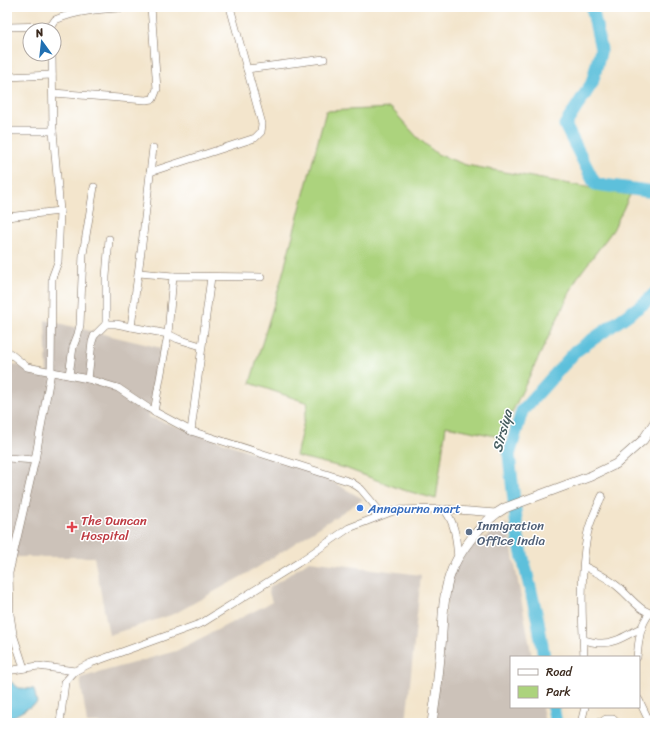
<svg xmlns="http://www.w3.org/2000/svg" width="662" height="730" font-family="Sriracha,sans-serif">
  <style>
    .industrial { fill: #ccc2b9 }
    .green { fill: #acd37d; stroke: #747e4e }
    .water { fill: #5dc0db; stroke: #4c757c }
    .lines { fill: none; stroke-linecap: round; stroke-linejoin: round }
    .river { stroke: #5dc0db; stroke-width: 13 }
    .minor-casing { stroke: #7b6b5b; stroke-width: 8 }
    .major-casing { stroke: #7b6b5b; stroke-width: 10 }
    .minor { stroke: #fff; stroke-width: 7 }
    .major { stroke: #fff; stroke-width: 9 }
    .shop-dot { fill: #3f7fe0; stroke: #fff; stroke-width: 1.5 }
    .health-dot { fill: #e0444e; stroke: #fff; stroke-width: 1.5 }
    .service-dot { fill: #5c6f8a; stroke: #fff; stroke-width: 1.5 }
    .labels { text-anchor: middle; stroke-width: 3; stroke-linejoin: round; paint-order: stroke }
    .shop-label { font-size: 13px; fill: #366cbe; stroke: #fff; text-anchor: start }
    .health-label { font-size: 13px; fill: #be3a42; stroke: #fff; text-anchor: start }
    .service-label { font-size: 13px; fill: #4e5e75; stroke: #fff; text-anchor: start }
    .water-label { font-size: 14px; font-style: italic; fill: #475e60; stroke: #fff }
  </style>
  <rect width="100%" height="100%" fill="#fff"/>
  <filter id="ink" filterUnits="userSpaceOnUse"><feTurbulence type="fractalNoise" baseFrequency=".025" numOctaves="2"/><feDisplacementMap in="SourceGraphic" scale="8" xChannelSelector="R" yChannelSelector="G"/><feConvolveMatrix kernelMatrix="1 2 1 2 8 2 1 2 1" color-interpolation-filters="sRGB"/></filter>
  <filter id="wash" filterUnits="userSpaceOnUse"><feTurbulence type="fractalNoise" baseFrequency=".012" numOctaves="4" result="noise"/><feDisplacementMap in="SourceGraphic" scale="16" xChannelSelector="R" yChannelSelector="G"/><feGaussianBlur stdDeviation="0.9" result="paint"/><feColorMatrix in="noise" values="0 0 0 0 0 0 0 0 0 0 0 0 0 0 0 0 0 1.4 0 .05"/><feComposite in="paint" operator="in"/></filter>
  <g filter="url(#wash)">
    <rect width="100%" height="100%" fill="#f3e5cc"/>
    <g class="industrial">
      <path d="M45 320 161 348 149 417 322 476 363 499 255 569 174 614 109 635 94 557H7V363L47 373Z"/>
      <path d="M507 523 532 657H511V707H542L545 723H429L453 558Z"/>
      <path d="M309 561 421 575 406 723H87L80 678 176 651 272 602 268 589Z"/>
    </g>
    <path class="green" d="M391 108 417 137 437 154 466 165 630 195 613 230 577 278 500 437 446 426 436 499 400 489 345 468 296 456 308 403 250 383 280 284 326 111Z"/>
    <path class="water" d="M11 682 19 688 34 689 37 703 7 720V683Z"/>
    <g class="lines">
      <g class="river">
        <path d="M592 7 601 49 592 83 565 125 595 184 655 192"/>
        <path d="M544 657 538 621 518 537 509 455 522 411 576 351 646 302 655 293"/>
        <path d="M553 707 556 723"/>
      </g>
    </g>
  </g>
  <g filter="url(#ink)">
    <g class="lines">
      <g class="minor-casing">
        <g id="minor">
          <path d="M7 27 51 26"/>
          <path d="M51 30V26L55 20C80 9 108 9 135 7"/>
          <path d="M247 69 324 59"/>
          <path d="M7 77 52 75"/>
          <path d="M53 93 146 100 153 99 157 89 151 7"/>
          <path d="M7 131H53"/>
          <path d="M150 172 255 138 261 132 262 124 230 7"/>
          <path d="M7 217 60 211"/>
          <path d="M109 239 106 277V324H116L168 334 178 339 201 346"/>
          <path d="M139 273 173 276"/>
          <path d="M131 327 142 244 153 148"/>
          <path d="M7 351 27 367 88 379 118 388 148 408 191 431 351 482 361 489 382 514"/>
          <path d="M69 375 73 347 78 334 80 325 83 254 94 187"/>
          <path d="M88 379 92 342 94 336 106 324"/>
          <path d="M154 412 168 334 173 276 261 277"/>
          <path d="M191 431 211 277"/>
          <path d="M7 458 35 460"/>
          <path d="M444 509 496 513"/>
          <path d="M584 566C595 572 607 577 617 586 629 595 639 612 655 614"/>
          <path d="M584 640C589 641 594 643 600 643 615 644 628 634 641 628"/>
          <path d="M584 657C582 620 580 572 587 536 589 523 596 509 602 496"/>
          <path d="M637 657C639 641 639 626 650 613"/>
          <path d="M24 668 13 634 10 614 9 573 35 460 51 372 52 278 58 262 60 211 53 131 52 54"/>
          <path d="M7 671 38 666 75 671"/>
          <path d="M639 700 650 723"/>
          <path d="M585 707 582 719 586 722H599"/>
          <path d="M60 723 65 682 75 671 91 663 202 623 298 563 349 528 396 510 444 509C456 524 456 539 458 558"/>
          <path d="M600 723 606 719H613L617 723"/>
        </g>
      </g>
      <g class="major-casing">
        <path id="major" d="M432 723C436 698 439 673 441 647 443 625 442 600 449 578 456 554 483 520 505 508L591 476 616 464 643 440 655 422"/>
      </g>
      <use href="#minor" class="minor"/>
      <use href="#major" class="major"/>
    </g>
  </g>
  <circle class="shop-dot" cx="360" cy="508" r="4"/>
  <path class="health-dot" d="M70 521h4v4h4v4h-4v4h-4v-4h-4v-4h4z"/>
  <circle class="service-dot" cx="469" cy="532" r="4"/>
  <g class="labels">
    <g class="shop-label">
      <text x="368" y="513">Annapurna mart</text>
    </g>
    <g class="health-label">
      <text x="81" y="525">The Duncan<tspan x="81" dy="15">Hospital</tspan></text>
    </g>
    <g class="service-label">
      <text x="477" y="530">Inmigration<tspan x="477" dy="15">Office India</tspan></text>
    </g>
    <g class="water-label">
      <text transform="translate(502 431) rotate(-75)" y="5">Sirsiya</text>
    </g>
  </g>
  <rect width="662" height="730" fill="none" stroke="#fff" stroke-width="24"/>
  <rect x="510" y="656" width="130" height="52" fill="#ffffff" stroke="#b1aaa5"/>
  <rect x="518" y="669" width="20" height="6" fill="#ffffff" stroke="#b1aaa5"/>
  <text x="546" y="676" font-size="12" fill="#3b2a1e">Road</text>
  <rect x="518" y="686" width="20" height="12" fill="#acd37d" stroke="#b1aaa5"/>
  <text x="546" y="696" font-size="12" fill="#3b2a1e">Park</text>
  <g transform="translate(42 42) rotate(345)"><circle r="19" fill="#ffffff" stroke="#b1aaa5"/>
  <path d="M0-3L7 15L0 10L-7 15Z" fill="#1f6fb2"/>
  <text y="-6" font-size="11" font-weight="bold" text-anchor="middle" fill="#3b2a1e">N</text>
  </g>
</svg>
